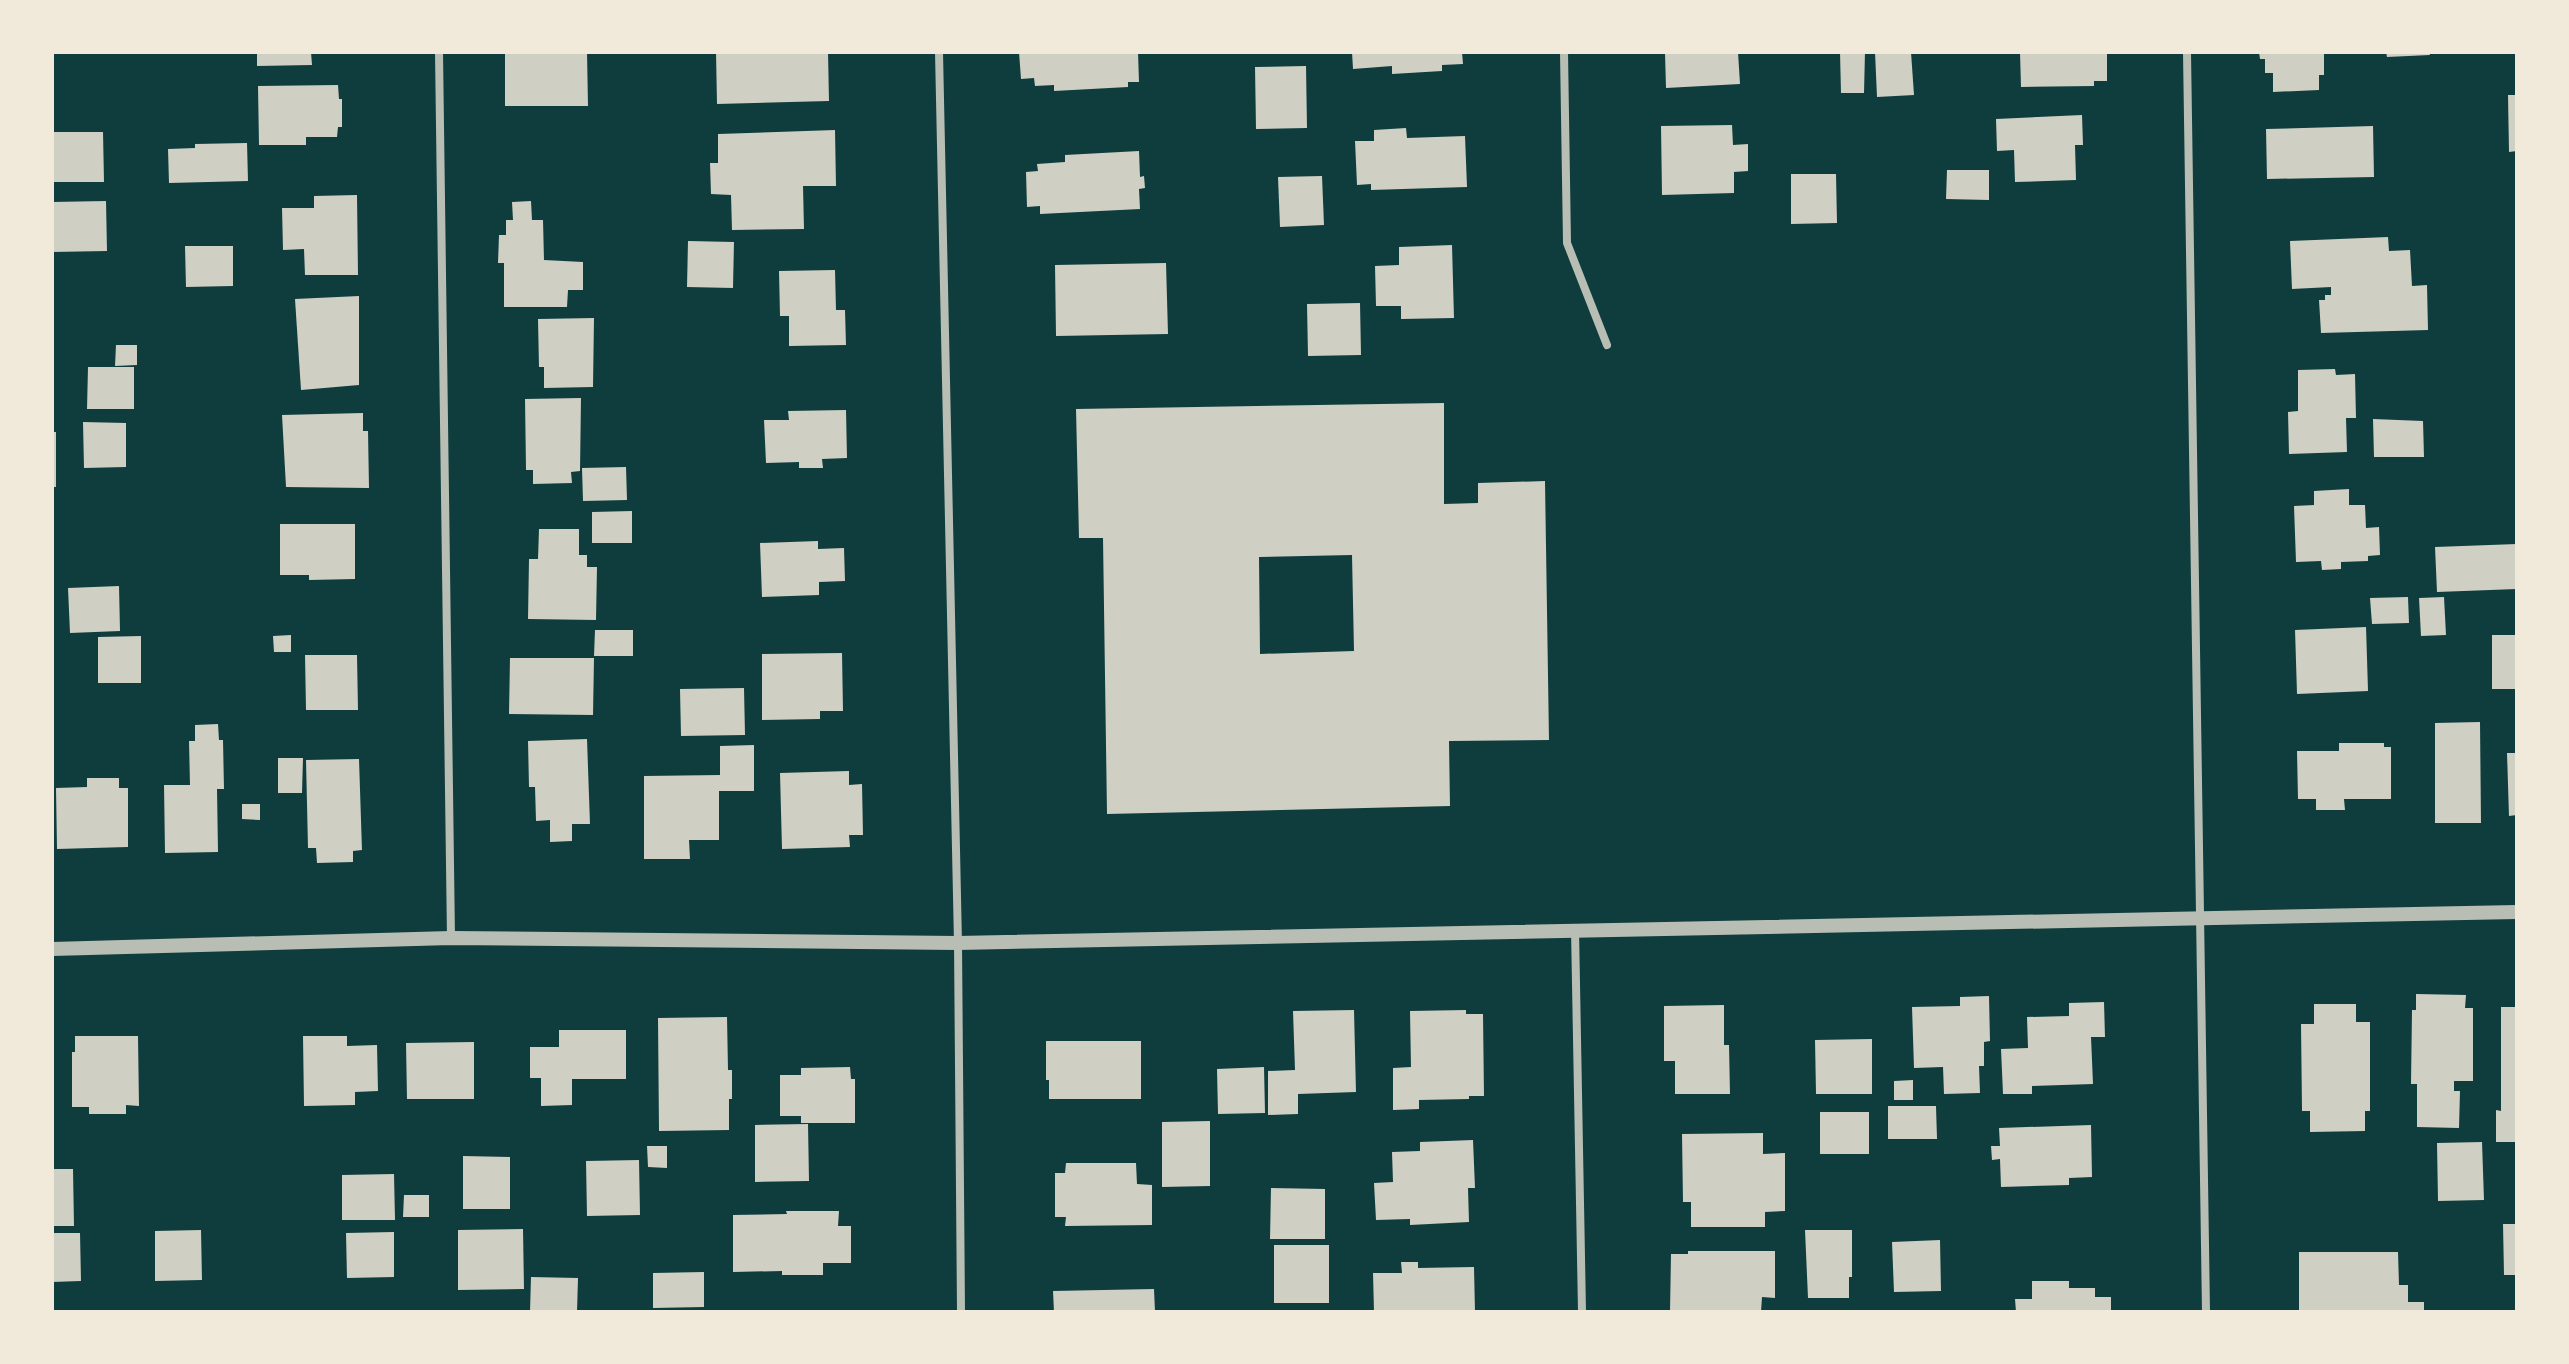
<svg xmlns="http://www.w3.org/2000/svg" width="2569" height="1364" font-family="Cabin,sans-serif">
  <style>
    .building { fill: #cfcfc3; fill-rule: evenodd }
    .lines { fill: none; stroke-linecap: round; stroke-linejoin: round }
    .minor { stroke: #b8beb3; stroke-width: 8 }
    .tertiary { stroke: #b8beb3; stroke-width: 14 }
  </style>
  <rect width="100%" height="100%" fill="#0f3d3e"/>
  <g class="building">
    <path d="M257 52H311L312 65 257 66Z"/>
    <path d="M505 52H587L588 106H505Z"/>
    <path d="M716 52H828L829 101 717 104Z"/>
    <path d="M1019 52H1138L1139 82H1128V87L1054 91V85L1035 86 1034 78 1021 79Z"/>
    <path d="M1352 52H1462L1463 64 1442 65V71L1392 74V66L1353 69Z"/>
    <path d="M1738 52 1740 84 1666 88 1665 53Z"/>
    <path d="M1840 52H1865L1864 93H1841Z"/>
    <path d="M1875 52H1911L1914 95 1877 97Z"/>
    <path d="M2020 52H2107V81H2094V86L2021 87Z"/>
    <path d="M2259 52H2324V75H2319V90L2273 92V73H2265V59H2260Z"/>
    <path d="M2386 52H2429L2430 55 2387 57Z"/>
    <path d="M1306 66 1307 128 1256 129 1255 67Z"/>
    <path d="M338 85 339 99H342V127H338L337 137H306V145H259L258 86Z"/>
    <path d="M2508 95H2517V151L2509 152Z"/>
    <path d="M2082 115 2083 145H2075L2076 180 2015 182 2014 150 1997 151 1996 119Z"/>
    <path d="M1732 125 1733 145 1748 144V171L1734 172V193L1662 195 1661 126Z"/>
    <path d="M2373 126 2374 177 2267 179 2266 129Z"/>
    <path d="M1406 128 1407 138 1465 136 1467 187 1371 190V184L1357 185 1355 141H1374V130Z"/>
    <path d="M835 130 836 186H803L804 229 732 230 731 195 711 194 710 163H718V134Z"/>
    <path d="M53 132H103L104 182H53Z"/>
    <path d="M247 143 248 181 169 183 168 149 195 148V144Z"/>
    <path d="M1139 151 1140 177 1144 176 1145 188 1139 189 1140 209 1040 214V206L1027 207 1026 172 1038 171 1037 164 1065 162V155Z"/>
    <path d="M1947 170H1989V200L1946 199Z"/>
    <path d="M1791 174H1836L1837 223 1791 224Z"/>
    <path d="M1322 176 1324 225 1280 227 1278 177Z"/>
    <path d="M357 195 358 275H305L304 249 283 250 282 208H314V196Z"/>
    <path d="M106 201 107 251 52 252V202Z"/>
    <path d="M531 201 532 220H543L544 260 583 262V290H568L567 307H504V263H498L499 235H506V220H513L512 202Z"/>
    <path d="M2388 237 2389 251 2410 250 2412 286 2427 285 2428 330 2321 333 2319 300H2325V295H2331V287L2292 289 2290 241Z"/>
    <path d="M688 241 734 242 733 288 687 287Z"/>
    <path d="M1452 245 1454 318 1401 319V306H1376L1375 266 1399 265V247Z"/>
    <path d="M185 246H233V286L186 287Z"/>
    <path d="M1166 263 1168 334 1056 336 1055 265Z"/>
    <path d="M835 270 836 310H845L846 345 789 346V316H780L779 271Z"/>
    <path d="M359 296V385L301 390 295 299Z"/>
    <path d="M1360 303 1361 355 1308 356 1307 304Z"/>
    <path d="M594 318 593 387 544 388V367H539L538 319Z"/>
    <path d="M116 345H137V365L115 366Z"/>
    <path d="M88 367H134V409H87Z"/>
    <path d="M2335 369 2336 375 2355 374 2356 418H2346L2347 452 2289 454 2288 412 2298 411V370Z"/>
    <path d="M581 398 580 471 571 472 572 483 533 484V470H526L525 399Z"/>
    <path d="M1444 403V504L1478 503V483L1545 481 1549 740 1449 741 1450 806 1107 814 1103 538H1079L1076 409ZM1352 555 1354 651 1260 654 1259 557Z"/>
    <path d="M846 410 847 458 822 459 823 468H799V462L766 463 764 420H789L788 411Z"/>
    <path d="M363 413V431H368L369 488 286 487 282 415Z"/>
    <path d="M2373 419 2423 421 2424 457H2374Z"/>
    <path d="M83 422 126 423V467L84 468Z"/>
    <rect x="52" y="432" width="4" height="55"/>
    <path d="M626 467 627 500 583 501 582 468Z"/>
    <path d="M2349 489V505H2365L2366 528 2379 527 2380 555 2368 556V561L2341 562V569L2322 570 2321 561 2296 562 2294 506 2314 505V491Z"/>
    <path d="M632 511V543H592V512Z"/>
    <path d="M280 524H355V579L309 580V575H280Z"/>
    <path d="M539 529H579V555H587V567H597L596 620 528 619 529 559H538Z"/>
    <path d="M818 541V549L844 548 845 581 819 582V595L762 597 760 543Z"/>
    <path d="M2517 544V589L2437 592 2435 547Z"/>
    <path d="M119 586 120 631 70 633 68 588Z"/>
    <path d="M2408 597 2409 623 2372 624 2370 598Z"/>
    <path d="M2444 597 2446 635 2421 636 2419 598Z"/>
    <path d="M2366 627 2368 691 2297 694 2295 630Z"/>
    <path d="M595 630H633V656H594Z"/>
    <path d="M291 635V652H274L273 636Z"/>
    <rect x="2492" y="635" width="25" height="54"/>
    <path d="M141 636V683H98V637Z"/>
    <path d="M842 653 843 711H820V719L762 720V654Z"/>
    <path d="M305 655H357L358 710H306Z"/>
    <path d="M510 658H594L593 715 509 714Z"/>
    <path d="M744 688 745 735 681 736 680 689Z"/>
    <path d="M2480 722 2481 823H2435V723Z"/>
    <path d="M218 724 219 740H223L224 789H217L218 852 165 853 164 785H190L189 741H195V725Z"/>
    <path d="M587 739 590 824H572V841L550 842V820L536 821 535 787H529L528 741Z"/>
    <path d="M2339 743H2384V747H2391V799H2344L2345 810H2316V799H2298L2297 751H2339Z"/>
    <path d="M754 745V791H719V840H689L690 859H644V776L720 775V746Z"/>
    <path d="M2507 753H2517V815L2509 816Z"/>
    <path d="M278 758H303L302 793H278Z"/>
    <path d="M359 759 362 850 353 851V862L317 863 316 848H308L306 760Z"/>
    <path d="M849 771V785L862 784 863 835H849L850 847 782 849 780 773Z"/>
    <path d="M87 778H119V788H128V847L57 849 56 788 87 787Z"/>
    <path d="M242 804H260V820L242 819Z"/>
    <path d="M2416 994 2466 995 2465 1008H2473V1081H2454V1091H2460L2459 1128 2417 1127V1084H2411L2412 1010H2416Z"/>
    <path d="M1989 996 1990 1041 1984 1042V1066H1979L1980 1093 1944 1094 1943 1067 1914 1068 1912 1007 1960 1006V997Z"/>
    <path d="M2104 1002 2105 1037H2091L2093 1084 2032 1086V1094H2003L2001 1049 2028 1048 2027 1017 2069 1016V1003Z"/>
    <path d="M2314 1004H2356V1022H2370V1111H2365V1131L2310 1132V1111H2302L2301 1024H2314Z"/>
    <path d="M1724 1005V1045H1729L1730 1094H1675V1061H1664V1006Z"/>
    <path d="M2501 1007H2517V1142H2496V1110L2501 1111Z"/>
    <path d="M1354 1010 1356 1092 1298 1094V1114L1268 1115V1071L1295 1070 1293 1011Z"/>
    <path d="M1466 1010V1014H1483L1484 1096H1469V1099L1419 1100V1109L1393 1110V1068L1411 1067 1410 1011Z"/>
    <path d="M727 1017 728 1070H732V1099H729V1130L659 1131 658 1018Z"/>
    <path d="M559 1030H626V1079H572V1105L541 1106V1078H530V1047H559Z"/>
    <path d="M75 1036H138L139 1106 126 1105V1114H89V1107H72V1052H75Z"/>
    <path d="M303 1036H347V1046L377 1045 378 1091 355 1092V1105L304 1106Z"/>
    <path d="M1872 1039V1094H1816L1815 1040Z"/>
    <path d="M1046 1041H1141V1099H1049V1080H1046Z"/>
    <path d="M474 1042V1099H407L406 1043Z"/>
    <path d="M850 1067 851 1079H855V1123H801V1116H780V1075H801V1068Z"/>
    <path d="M1264 1067 1265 1113 1218 1114 1217 1069Z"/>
    <path d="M1913 1080V1100H1894V1081Z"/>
    <path d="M1888 1106H1936L1937 1139H1888Z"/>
    <rect x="1820" y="1112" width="49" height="42"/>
    <path d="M1210 1121V1186L1162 1187V1122Z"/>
    <path d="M808 1124 809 1181 755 1182V1125Z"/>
    <path d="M2091 1125 2092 1177 2069 1178V1185L2001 1187 2000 1159 1992 1160 1991 1146H2000L1999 1128Z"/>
    <path d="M1763 1133V1154L1785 1153V1211L1765 1212V1227H1691V1202H1683L1682 1134Z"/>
    <path d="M1473 1140 1475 1188H1468L1469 1222 1410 1225V1219L1376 1220 1374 1183 1393 1182 1392 1152 1420 1151V1142Z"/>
    <path d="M2482 1142 2484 1200 2438 1201 2437 1143Z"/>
    <path d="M647 1146H667V1168L648 1167Z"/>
    <path d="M463 1156 510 1157V1209H463Z"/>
    <path d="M639 1160 640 1215 587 1216 586 1161Z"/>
    <path d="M1066 1163H1136L1137 1184 1152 1185V1225L1065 1226 1066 1217H1055V1173H1065Z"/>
    <path d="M52 1169H73L74 1226H52Z"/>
    <path d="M394 1174 395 1220H342V1175Z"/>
    <path d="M1271 1188 1325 1189V1239H1270Z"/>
    <path d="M404 1195H429V1217H403Z"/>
    <path d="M786 1211H839L838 1226H851V1263H823V1275H782V1271L733 1272V1215L787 1214Z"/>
    <path d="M2503 1224H2517V1275H2504Z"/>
    <path d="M523 1229 524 1289 458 1290V1230Z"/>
    <path d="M201 1230 202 1280 155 1281V1231Z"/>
    <path d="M1805 1230H1852V1277H1849V1298H1808Z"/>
    <path d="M394 1232V1277L347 1278 346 1233Z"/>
    <path d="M52 1233H80L81 1281 52 1282Z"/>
    <path d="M1940 1240 1941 1291 1894 1292 1892 1242Z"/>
    <rect x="1274" y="1245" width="55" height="58"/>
    <path d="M1688 1251H1775V1298L1762 1297 1761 1312H1670L1671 1254H1688Z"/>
    <path d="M2299 1252H2398L2399 1285H2408V1302H2424V1312H2299Z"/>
    <path d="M1401 1262H1418V1268L1474 1267 1475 1312H1374L1373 1273H1402Z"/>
    <path d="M704 1272V1307L653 1308V1273Z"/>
    <path d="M531 1277 578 1278 577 1312H530Z"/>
    <path d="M2032 1281H2069V1288H2095V1297H2111V1312H2016L2015 1299H2032Z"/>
    <path d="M1154 1289 1155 1312H1054L1053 1291Z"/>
  </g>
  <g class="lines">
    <g class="minor">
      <path d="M439 52 451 938"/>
      <path d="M939 52 958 943 961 1312"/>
      <path d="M1564 52 1567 243 1607 345"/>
      <path d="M2187 52 2206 1312"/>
      <path d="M1575 929 1582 1312"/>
    </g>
    <path class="tertiary" d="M52 949 451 938 958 943 2517 912"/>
  </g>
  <rect width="2569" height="1364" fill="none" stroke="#f1e9da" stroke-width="108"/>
</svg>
